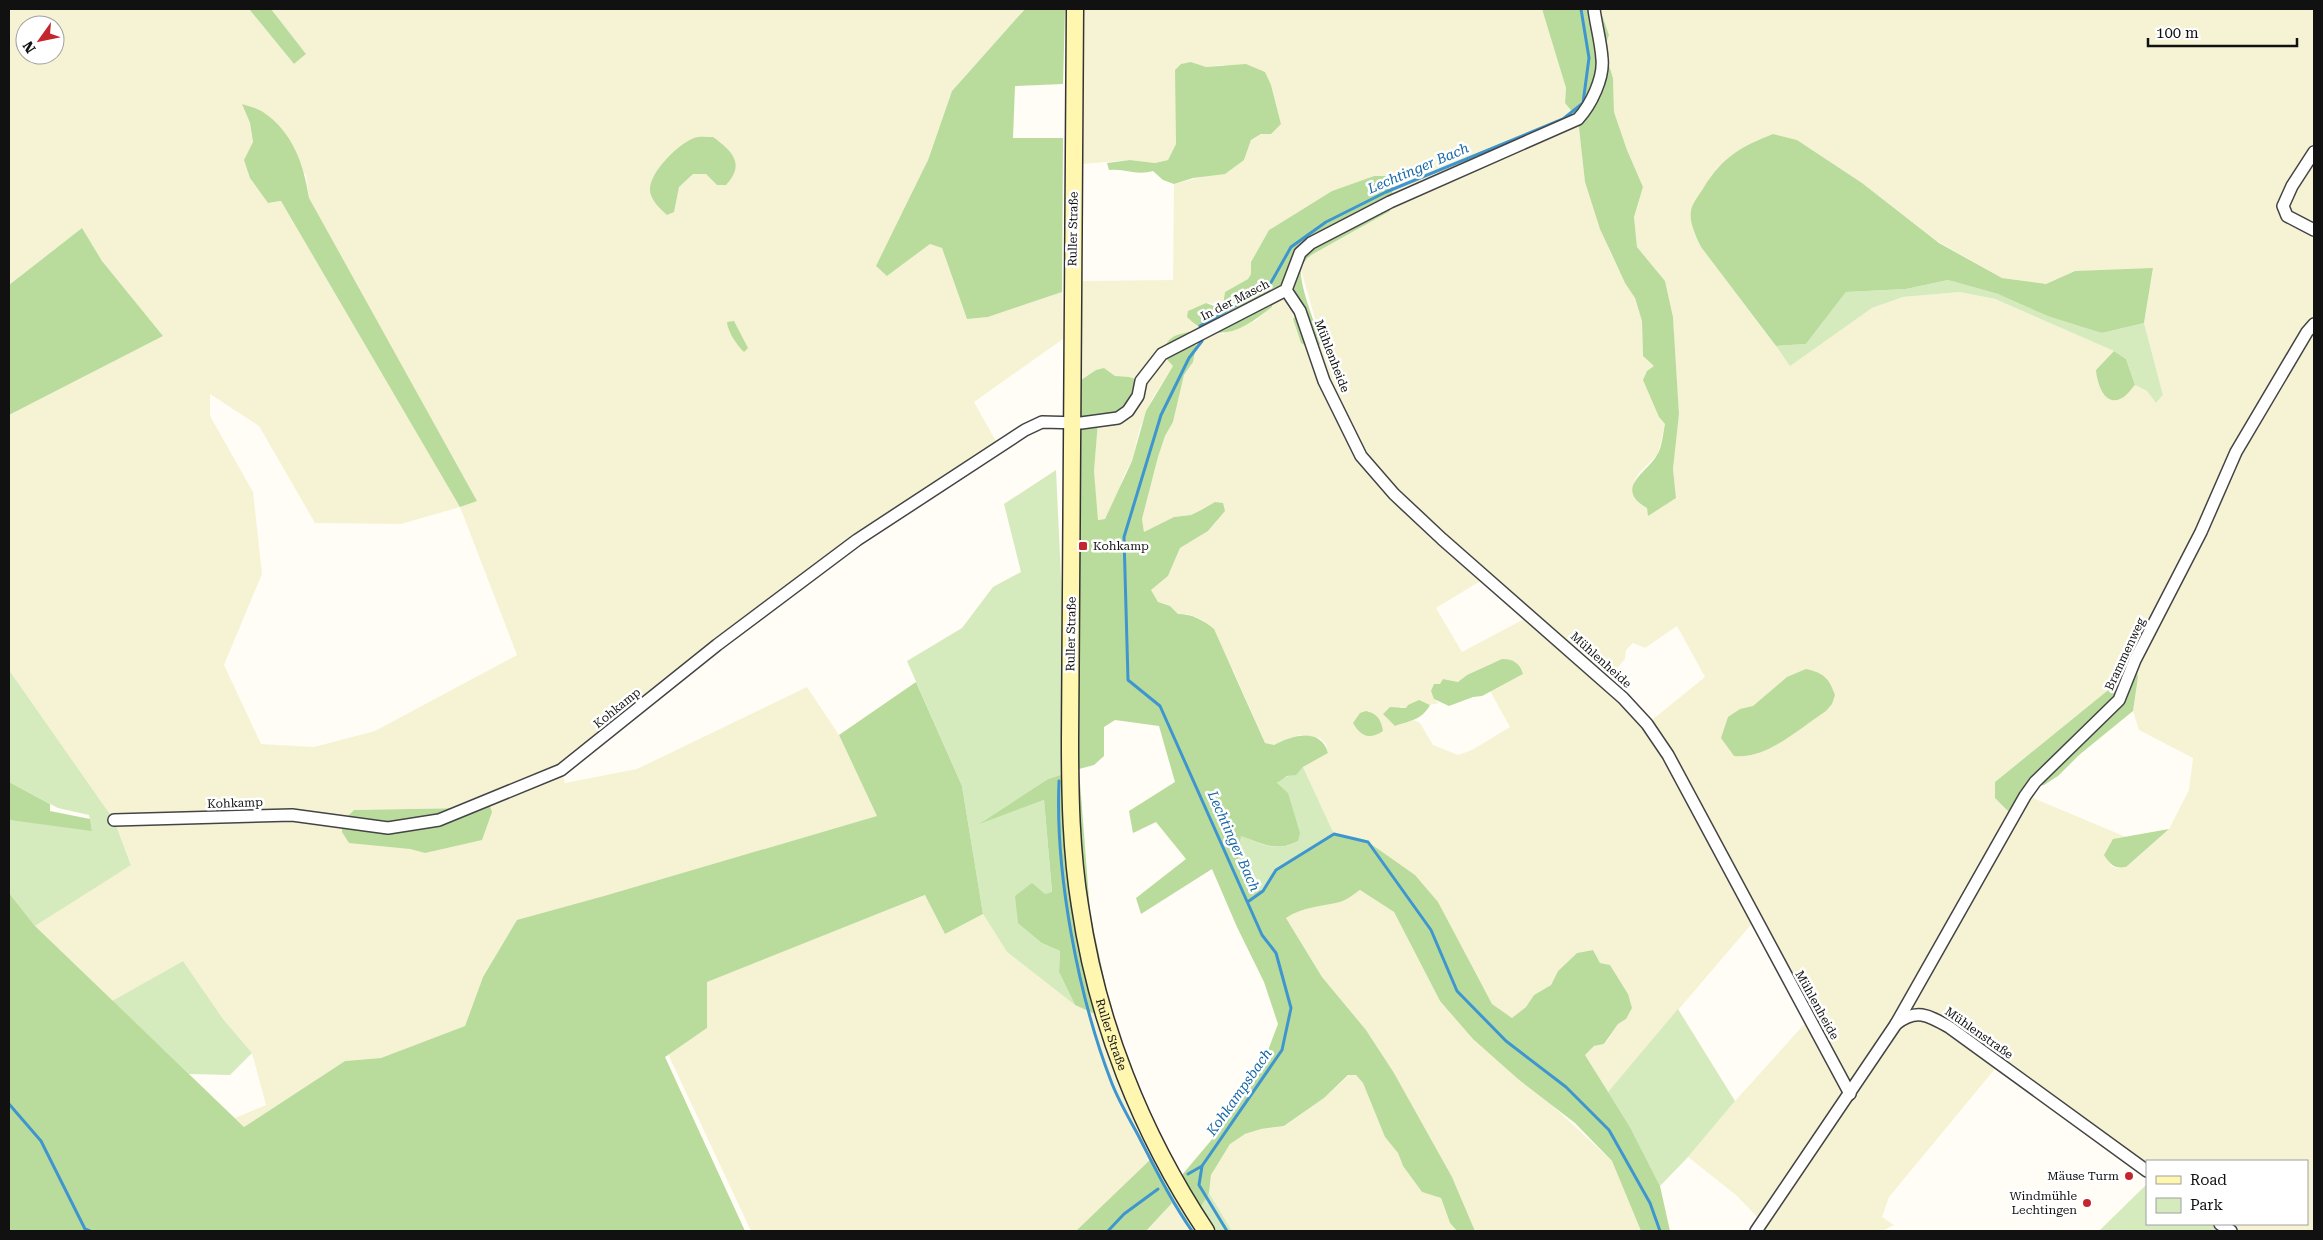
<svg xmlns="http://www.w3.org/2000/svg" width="2323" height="1240" font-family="'Roboto Serif',serif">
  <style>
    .farmland { fill: #f6f3d4; fill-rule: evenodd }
    .green { fill: #d5ebbd }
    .forest { fill: #b9dc9c }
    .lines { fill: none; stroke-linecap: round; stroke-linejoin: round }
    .stream { stroke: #3f96cf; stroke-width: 3 }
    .street-casing { stroke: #444; stroke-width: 14 }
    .secondary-casing { stroke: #333; stroke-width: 19 }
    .street { stroke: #fff; stroke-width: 11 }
    .secondary { stroke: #fff6b0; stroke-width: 16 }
    .poi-dot { fill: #c4262e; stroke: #fff; stroke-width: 2 }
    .labels { text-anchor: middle; stroke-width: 5; stroke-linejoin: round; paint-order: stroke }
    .street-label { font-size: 12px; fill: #111; stroke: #fff }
    .poi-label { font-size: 12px; fill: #111; stroke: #fff; text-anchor: end }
    .water-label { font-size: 14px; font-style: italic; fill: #1768a6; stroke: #fff }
  </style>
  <rect width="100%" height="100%" fill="#fffdf5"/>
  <g class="farmland">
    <path d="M9 9H249L294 64 306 54 271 9H1025L952 91 887 276 930 244 942 248 967 319 988 317 1062 292 1063 339 974 402 997 443 877 527 561 770 565 783 637 769 807 687 839 735 878 816 597 898 483 977 465 1026 381 1058 345 1061 244 1127 235 1118 266 1105 252 1053 223 1019 183 961 112 1001 35 926 131 864 114 820 9 670V415L163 336 102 261 82 228 9 285ZM25 25H55V55H25ZM242 104 306 175 309 198 268 203 244 160 253 143 250 123ZM677 149 726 185H717L706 174 693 173 679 187 676 197ZM210 394 259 426 315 523 401 524 460 507 517 655 375 731 314 747 261 744 224 665 262 574 253 492 210 416ZM469 808 425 853 410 849 354 810Z"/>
    <path d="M1084 9H1542L1566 88 1565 103 1578 119 1585 182 1610 252 1625 283 1635 298 1642 321 1643 356 1655 366 1649 394 1655 403 1659 417 1665 424 1658 454 1639 473 1634 482V495L1640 504 1647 508 1648 515 1676 498 1673 469 1679 414 1673 317 1665 281 1637 247 1634 217 1643 187 1627 150 1614 112 1613 78 1607 59 1606 43 1609 35 1600 9H2314V1231H2231L2221 1224H2307V1161H2147V1171L1999 1064 1889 1197 1882 1217 1894 1225 1882 1231H1756L1762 1222 1736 1195 1688 1157 1735 1101 1809 1019 1755 920 1608 1092 1585 1055 1594 1046 1605 1044 1618 1024 1626 1019 1628 994 1610 965 1600 963 1593 950 1577 953 1558 971 1551 985 1534 995 1526 1007 1512 1019 1492 1004 1467 960 1368 842 1334 834 1303 767 1328 753 1326 744 1320 738 1300 735 1284 740 1274 745 1265 743 1234 672 1203 620 1187 614H1178L1170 606 1157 602 1151 590 1168 576 1180 548 1208 531 1217 521 1215 502 1191 515 1174 517 1144 533 1142 519 1158 457 1165 436 1173 422 1184 375 1193 362 1173 366 1152 399 1140 428 1132 461 1124 475 1120 488 1105 519 1097 520 1094 471 1098 421 1114 376 1096 370 1081 380 1082 281 1173 280 1174 184 1209 175 1244 160 1251 140 1281 124 1271 85 1224 65 1206 67 1191 62 1176 115V144L1168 160 1155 163 1130 160 1082 164ZM1773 134 1797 140 1862 183 1937 241 2002 278 2046 284 2075 271 2153 269 2144 323 2163 395 2156 403 2147 391 2135 385 2121 399 2096 370 2114 351 1995 299 1960 292 1903 297 1872 308 1790 365 1701 247 1694 232ZM1374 176 1362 227 1313 254 1305 261 1301 270 1322 343H1301L1293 319 1300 311 1286 290 1271 297 1272 307 1255 321 1223 334 1200 328 1206 303 1223 305 1225 292 1248 279 1251 274V262L1269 230 1332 191ZM1487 577 1530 616 1462 652 1436 608ZM1677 626 1705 677 1647 724 1606 681 1625 659 1626 650 1633 643 1645 648ZM2135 660 2138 677 2133 711 2139 730 2193 758 2189 790 2169 829 2126 867 2117 868 2111 866 2113 839 2126 837 1995 782 2113 687ZM1493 663 1517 664 1523 674 1490 691 1510 727 1472 750 1458 755 1433 745 1420 723 1414 720 1395 726 1400 706 1406 708 1425 703 1430 705 1439 703 1434 699 1443 679 1458 682 1467 675Z"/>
    <path d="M1360 890 1394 912 1440 1001 1612 1161 1641 1231H1475L1452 1177 1394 1073 1366 1030 1322 977 1286 918 1294 913 1326 903 1341 902Z"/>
    <path d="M926 895 945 934 983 914 1007 952 1075 1005 1104 1018 1159 1153 1076 1231H751L668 1054 707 1028V981Z"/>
    <path d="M1349 1075H1356L1363 1083 1385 1136 1398 1153 1403 1166 1422 1192 1441 1198 1450 1223 1457 1231H1232L1209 1193 1211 1175 1230 1144 1245 1134 1261 1129 1285 1126 1324 1098Z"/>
    <path d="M1172 1203 1192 1231H1146Z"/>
  </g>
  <g class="green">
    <path d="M1948 280 1998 294 2102 333 2144 323 2163 395 2156 403 2147 391 2135 385 2126 359 2114 351 1995 299 1960 292 1903 297 1872 308 1790 366 1776 346 1806 344 1846 292 1906 289Z"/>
    <path d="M1056 470 1070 772 1048 779 982 822 1044 800 1052 893 1045 894 1042 943 1060 951 1059 972 1075 1005 1007 952 983 914 962 786 907 661 962 628 993 587 1021 572 1004 504Z"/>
    <path d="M9 670 114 820 131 865 35 926 9 893V820L92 830 89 815 58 808 9 782Z"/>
    <path d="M1303 767 1334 834 1276 870 1263 891 1246 884 1238 859 1241 835C1261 844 1277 853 1298 841L1277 784C1284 774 1293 778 1303 767Z"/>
    <path d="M183 961 223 1019 252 1053 230 1075 189 1074 112 1001Z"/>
    <path d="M1678 1009 1735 1101 1688 1157 1660 1186 1630 1127 1608 1092Z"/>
    <path d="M1159 1153 1182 1175 1201 1207 1209 1193 1232 1231H1192L1172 1203 1151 1159Z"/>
    <path d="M2147 1184V1224H2221L2232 1231H2099Z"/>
  </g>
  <g class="forest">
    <path d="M249 9H271L306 54 294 64Z"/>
    <path d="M1025 9H1065L1063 84 1015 86 1013 138H1063L1062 292 988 317 967 319 942 248 930 244 887 276 876 266 928 160 952 91Z"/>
    <path d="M1542 9H1600L1609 35 1606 43 1607 59 1613 78 1614 112 1627 150 1643 187 1634 217 1637 247 1665 281 1673 317 1679 414 1673 469 1676 498 1648 516 1647 508C1613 488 1647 473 1657 455 1662 448 1663 433 1665 424L1659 417 1643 380 1647 371 1654 366 1643 356 1642 321 1635 298 1625 283 1600 229 1585 182 1578 119 1565 103 1566 88Z"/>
    <path d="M1191 62 1206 67 1246 64 1265 72 1271 85 1281 124 1271 134H1261L1251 140 1244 160 1225 174 1193 178 1174 184 1163 180 1153 171C1135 176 1126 168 1109 170L1107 163 1130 160 1155 163 1168 160 1176 144 1175 70 1181 64Z"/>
    <path d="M242 104C248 106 257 108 263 112 293 132 304 165 309 198L477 501 460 507 281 201 268 203 250 178 244 160 253 142 250 123Z"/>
    <path d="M1773 134 1797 140 1862 183 1939 243 2002 278 2046 284 2075 271 2153 268 2144 323 2102 333 2048 316 1998 294 1948 280 1906 289 1846 292 1806 344 1776 346 1701 247C1696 237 1689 222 1691 211 1692 203 1700 194 1704 187 1723 157 1740 147 1773 134Z"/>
    <path d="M713 137C732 151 746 164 726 185H717L706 174H693L679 187 674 212 667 215C660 209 650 199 650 190 649 173 678 144 694 138 699 136 707 137 713 137Z"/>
    <path d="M1374 176H1386L1391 180 1393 187 1390 211 1313 254C1307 258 1302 263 1301 270 1299 284 1316 328 1322 343L1313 350 1301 343 1293 319 1300 311 1286 290 1272 297V307C1244 329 1217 347 1187 317L1188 311 1206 303 1214 306 1223 305 1225 292 1248 279 1251 274V262L1269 230 1332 191Z"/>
    <path d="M82 228 102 261 163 336 9 415V285Z"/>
    <path d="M734 321 748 348 744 352C737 345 728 333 727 322Z"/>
    <path d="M1189 332 1193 333 1196 346 1193 362 1184 375 1173 422 1165 436 1158 457 1142 519 1144 532 1174 517 1191 515 1201 510 1215 502 1223 503 1225 511 1208 531 1180 548 1168 576 1151 590 1158 602 1170 606 1178 614C1192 614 1203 620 1214 629L1265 743 1274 745C1292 735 1321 727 1328 753L1303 767 1296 775 1287 776 1277 783 1288 793 1300 833 1298 841C1276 853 1262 843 1241 836L1238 859 1246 884 1263 891 1276 870 1334 834 1368 842 1415 875 1438 902 1492 1004 1512 1018 1526 1007 1534 995 1551 985 1558 971 1577 953 1593 950 1600 963 1610 965 1628 994 1632 1008 1626 1019 1618 1024 1604 1044 1594 1046 1585 1055 1630 1127 1660 1186 1670 1231H1641L1612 1161 1575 1123 1518 1079 1473 1039 1440 1001 1394 912 1360 890C1354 894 1347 900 1340 902 1322 906 1302 907 1286 918L1322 977 1366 1030 1394 1073 1452 1177 1475 1231H1457L1450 1223 1441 1198 1422 1192 1403 1166 1398 1153 1385 1137 1363 1083 1356 1075H1348L1324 1098 1284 1126 1261 1129 1245 1134 1230 1144 1211 1175 1209 1193 1201 1207 1182 1175 1224 1125 1267 1053 1278 1024 1264 982 1237 927 1212 869 1141 914 1136 898 1186 859 1156 822 1133 833 1129 811 1175 782 1159 726 1115 720 1104 727V756L1094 765 1079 769 1090 912 1110 1006 1104 1018 1075 1005 1059 972 1060 951 1042 943 1018 923 1015 896 1032 883 1045 894 1052 892 1044 800 979 824 1048 779 1079 769 1078 567 1081 380 1096 370 1104 368 1115 376 1129 377 1141 381 1128 411 1098 422 1094 471 1098 520 1105 519 1132 461 1146 411 1173 366 1162 354C1167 338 1173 335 1189 332Z"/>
    <path d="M2114 351 2126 359 2135 385C2131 389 2126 397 2120 399 2103 406 2097 381 2096 370Z"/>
    <path d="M1502 659C1513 659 1520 663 1523 674L1482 696 1473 697 1449 706 1434 699 1431 691 1434 684H1440L1443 679 1458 682 1467 675Z"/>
    <path d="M2135 660 2138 677 2133 711 2079 755 2058 776 2044 785 2032 786 2012 815 1995 798V782L2112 687Z"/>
    <path d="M1806 669C1824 673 1829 678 1835 695L1832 704 1826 711C1800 728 1766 760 1734 756L1721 738 1728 717 1740 709 1753 706 1787 677Z"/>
    <path d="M916 682 962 786 983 914 945 934 925 895 707 982V1028L665 1057 745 1231H9V893L35 926 244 1127 345 1061 381 1058 465 1026 483 977 517 920 604 896 877 816 839 735Z"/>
    <path d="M1419 700 1430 705C1422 720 1409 721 1395 726L1383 714 1390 707 1406 708 1408 705Z"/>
    <path d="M1366 711C1378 714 1381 720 1383 731 1370 740 1361 737 1353 723L1360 713Z"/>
    <path d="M9 782 50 804V811L90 819 92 831 9 820Z"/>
    <path d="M488 800 492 812 482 840 425 853 410 849 349 843 342 832V822L354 810 469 808Z"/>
    <path d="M2169 829 2126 867C2114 869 2111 865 2104 855L2113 839Z"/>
    <path d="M1151 1159 1172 1203 1146 1231H1076Z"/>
  </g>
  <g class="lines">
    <g class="stream">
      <path d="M1200 326 1269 286 1291 247 1326 222 1386 192 1563 119 1583 103 1589 58 1581 9"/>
      <path d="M1059 781C1055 873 1078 995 1111 1081 1118 1100 1129 1118 1138 1135 1155 1168 1171 1201 1192 1231"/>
      <path d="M1249 901 1263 891 1276 870 1334 834 1368 842 1431 930 1457 991 1506 1041 1566 1087 1609 1130 1650 1203 1660 1231"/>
      <path d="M9 1104 41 1141 85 1229 90 1231"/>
      <path d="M1202 1166 1199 1185 1227 1231"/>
      <path d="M1188 1174 1202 1166 1282 1050 1291 1008 1276 953 1262 935 1160 706 1128 680 1124 537 1161 415 1189 358 1202 341"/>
      <path d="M1108 1231 1124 1214 1158 1189"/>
    </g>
    <g class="street-casing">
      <g id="street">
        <path d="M2314 152 2292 186 2283 206 2287 216 2314 230"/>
        <path d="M1286 290 1300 311 1324 381 1361 456 1394 494 1442 539 1623 698 1647 724 1668 755 1850 1094"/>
        <path d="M114 820 292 815 388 828 439 820 561 770 717 645 857 540 1025 430 1042 422 1081 423 1118 418 1128 411 1138 396 1141 381 1162 354 1286 290 1300 253 1311 243 1390 202 1578 119C1591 105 1604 78 1602 59 1601 42 1596 25 1594 9"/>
        <path d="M1896 1024 2025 796 2035 782 2119 700 2135 660 2201 532 2236 452 2307 332 2314 324"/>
        <path d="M2220 1224 2231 1231"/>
        <path d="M1756 1231 1896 1024C1916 1008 1928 1015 1949 1027L2147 1171"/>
      </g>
    </g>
    <g class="secondary-casing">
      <g id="secondary">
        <path id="s1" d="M1075 9 1070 740C1070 795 1071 851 1080 906 1097 1022 1141 1133 1206 1231"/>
      </g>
    </g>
    <use href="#street" class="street"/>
    <use href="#secondary" class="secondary"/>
  </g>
  <g class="poi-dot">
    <rect x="1078" y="541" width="10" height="10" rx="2.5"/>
    <circle cx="2129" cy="1176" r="5"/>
    <circle cx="2087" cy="1203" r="5"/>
  </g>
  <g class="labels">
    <g class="street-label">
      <text transform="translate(1073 229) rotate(-89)" y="4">Ruller Straße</text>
      <text transform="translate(1235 300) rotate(-27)" y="4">In der Masch</text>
      <text transform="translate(1332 356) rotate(69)" y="4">Mühlenheide</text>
      <text transform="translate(1071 634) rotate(-89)" y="4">Ruller Straße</text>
      <text transform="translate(2125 654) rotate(-65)" y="4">Brammenweg</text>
      <text transform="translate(1601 660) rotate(42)" y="4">Mühlenheide</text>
      <text transform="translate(617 708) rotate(-39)" y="4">Kohkamp</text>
      <text transform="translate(235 803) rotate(-2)" y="4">Kohkamp</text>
      <text transform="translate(1817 1005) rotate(61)" y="4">Mühlenheide</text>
      <text transform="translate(1979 1033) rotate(35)" y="4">Mühlenstraße</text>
      <text dy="4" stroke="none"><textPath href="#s1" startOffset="1030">Ruller Straße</textPath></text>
    </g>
    <g class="poi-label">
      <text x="1093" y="550" text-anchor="start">Kohkamp</text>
      <text x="2119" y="1180">Mäuse Turm</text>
      <text x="2077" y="1200">Windmühle<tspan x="2077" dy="14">Lechtingen</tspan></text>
    </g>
    <g class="water-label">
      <text transform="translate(1418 168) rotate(-23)" y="5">Lechtinger Bach</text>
      <text transform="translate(1234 841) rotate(66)" y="5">Lechtinger Bach</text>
      <text transform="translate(1239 1092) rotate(-55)" y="5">Kohkampsbach</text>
    </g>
  </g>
  <rect width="2323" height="1240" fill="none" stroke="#111111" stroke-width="20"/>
  <rect x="2146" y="1160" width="162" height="65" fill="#ffffff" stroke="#a0a0a0"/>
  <rect x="2156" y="1176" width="25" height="8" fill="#fff6b0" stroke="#a0a0a0"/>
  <text x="2190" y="1185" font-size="15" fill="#111111">Road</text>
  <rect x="2156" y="1198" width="25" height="15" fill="#d5ebbd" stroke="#a0a0a0"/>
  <text x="2190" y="1210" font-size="15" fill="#111111">Park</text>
  <g transform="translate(40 40) rotate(237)"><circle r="24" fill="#ffffff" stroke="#a0a0a0"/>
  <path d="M0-4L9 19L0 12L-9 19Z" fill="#c4262e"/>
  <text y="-8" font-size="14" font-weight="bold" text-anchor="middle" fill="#111111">N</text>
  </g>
  <path d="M2148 38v8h149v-8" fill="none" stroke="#111111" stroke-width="2.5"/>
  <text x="2156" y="38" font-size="15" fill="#111111" stroke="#ffffff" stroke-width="4" paint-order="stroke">100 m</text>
</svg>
